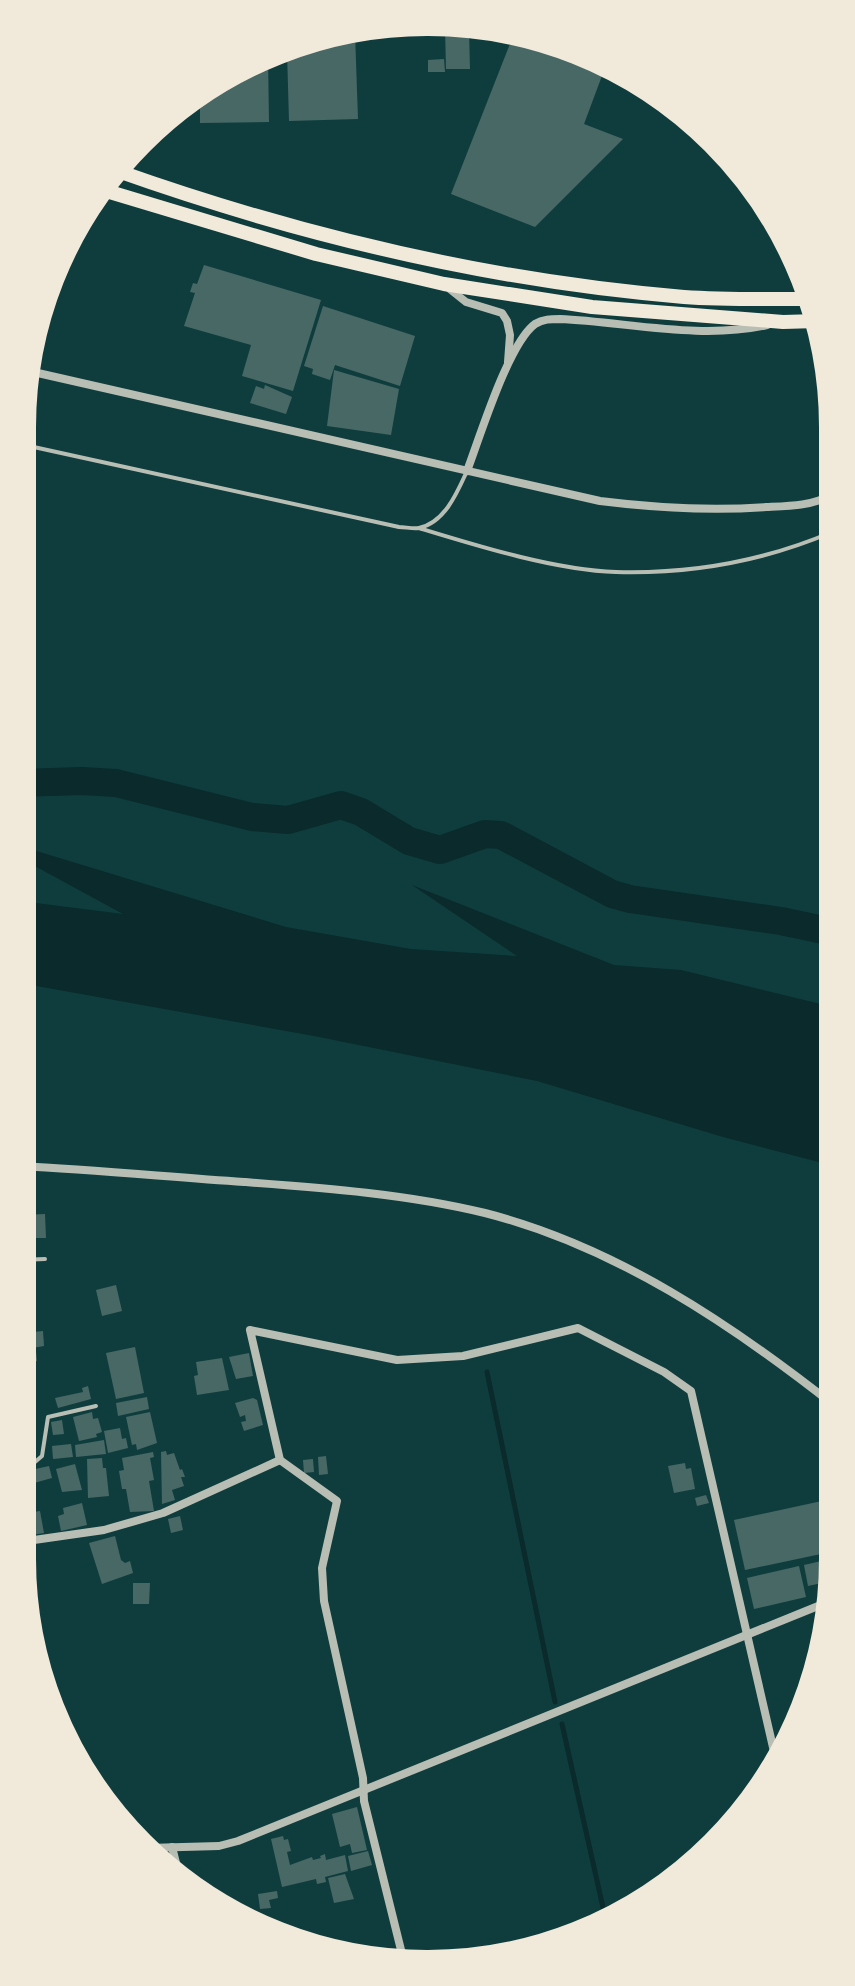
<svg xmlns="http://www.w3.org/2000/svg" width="855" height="1986" font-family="Montserrat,sans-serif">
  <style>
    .water { fill: #0a2a2b }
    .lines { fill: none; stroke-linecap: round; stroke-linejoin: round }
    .stream { stroke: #0a2a2b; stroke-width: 5 }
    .river { stroke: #0a2a2b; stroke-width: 28 }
    .building { fill: #486865 }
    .service { stroke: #b8beb3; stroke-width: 4 }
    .minor { stroke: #b8beb3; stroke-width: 8 }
    .trunk { stroke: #f1e9da; stroke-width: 14 }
    .rim { fill: none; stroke: #f1e9da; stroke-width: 4 }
  </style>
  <rect width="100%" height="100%" fill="#0f3d3e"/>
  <path class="water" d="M20 846 286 927 411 949 517 956 412 885 614 965 681 970 833 1007 834 1166 723 1137 537 1081 314 1036 20 983V901L123 914 20 858Z"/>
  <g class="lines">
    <g class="stream">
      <path d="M487 1372 555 1702"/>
      <path d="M562 1724 606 1921"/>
    </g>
    <path class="river" d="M20 783 82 781 116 783 252 817 288 820 341 805 361 812 409 841 440 850 485 834 501 835 612 894 630 899 781 921 833 932"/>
  </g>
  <g class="building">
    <path d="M445 27 469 30 470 69H446Z"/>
    <path d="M355 33 358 119 289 121 287 51Z"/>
    <path d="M513 36 559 42 606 65 584 124 623 139 535 227 451 194Z"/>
    <path d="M268 56 269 122 200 123V98L248 62Z"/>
    <path d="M444 59 445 72H428V60Z"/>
    <path d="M204 265 321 300 293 391 242 376 251 345 184 326 195 293 190 292 193 283 197 284Z"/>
    <path d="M323 306 415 336 400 386 335 365 330 380 312 374 313 369 304 366Z"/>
    <path d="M334 370 399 389 391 435 327 426Z"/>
    <path d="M265 385 292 397 286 414 250 403 256 386 264 389Z"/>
    <path d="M45 1214 46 1238H23V1215Z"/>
    <path d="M116 1285 122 1311 102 1316 96 1290Z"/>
    <path d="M43 1331 44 1346 26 1349 24 1333Z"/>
    <path d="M22 1338 24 1353 36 1351 37 1361 33 1362 34 1365 26 1366 28 1385 20 1387Z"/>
    <path d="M135 1347 144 1393 116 1399 106 1353Z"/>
    <path d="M249 1353 253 1376 236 1379 229 1357Z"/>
    <path d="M222 1358 229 1390 197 1395 194 1376 198 1375 196 1362Z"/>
    <path d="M88 1386 91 1399 58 1408 55 1398 83 1392 82 1388Z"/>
    <path d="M27 1394 28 1410 20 1411V1395Z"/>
    <path d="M147 1397 149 1409 118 1416 116 1403Z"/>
    <path d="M253 1398 257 1400 263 1425 244 1431 241 1422 246 1421 245 1415 240 1417 235 1403Z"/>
    <path d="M30 1412 34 1453 20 1454V1413Z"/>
    <path d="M92 1412 93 1419 98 1418 102 1432 96 1434 97 1437 79 1441 73 1417Z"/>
    <path d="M150 1412 157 1443 137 1450 136 1444 132 1445 126 1417Z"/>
    <path d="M62 1420 64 1434 53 1435 51 1422Z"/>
    <path d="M120 1428 122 1439 126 1438 128 1448 108 1453 104 1431Z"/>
    <path d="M104 1440 106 1454 76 1457 75 1445Z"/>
    <path d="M71 1444 73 1457 53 1459 52 1446Z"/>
    <path d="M166 1451 167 1455 174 1453 180 1470 182 1469 185 1477H181L184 1486 172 1490 175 1500 162 1504 161 1452Z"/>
    <path d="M153 1452 154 1457 150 1458 154 1480 149 1481 154 1511 130 1512 126 1489H122L119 1471 124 1470 122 1458Z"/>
    <path d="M326 1456 328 1474 319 1475 318 1457Z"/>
    <path d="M102 1458 103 1468H106L109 1496 88 1498 87 1459Z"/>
    <path d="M313 1459 314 1472 304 1473 303 1460Z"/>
    <path d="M685 1463 686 1469 691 1468 695 1489 674 1493 668 1466Z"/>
    <path d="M75 1464 82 1490 62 1492 56 1469Z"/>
    <path d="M49 1466 52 1478 34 1483 31 1470Z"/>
    <path d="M706 1495 709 1503 697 1506 695 1498Z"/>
    <path d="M831 1499 835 1518V1551L745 1570 734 1520Z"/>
    <path d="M82 1503 87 1525 61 1531 58 1516 64 1514 63 1508Z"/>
    <path d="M40 1511 44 1533 20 1537V1514Z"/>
    <path d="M180 1516 183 1530 171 1533 168 1519Z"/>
    <path d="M115 1536 121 1560 125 1563 130 1561 133 1573 102 1584 89 1543Z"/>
    <path d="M830 1559 831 1581 808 1586 804 1565Z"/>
    <path d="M799 1566 806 1597 754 1609 747 1578Z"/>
    <path d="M133 1583H150L149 1604H133Z"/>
    <path d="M357 1807 367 1850 352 1853 350 1844 340 1847 332 1814Z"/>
    <path d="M283 1836 284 1840 288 1839 291 1851 287 1852 290 1865 312 1857 313 1860 321 1858 320 1856 325 1854 326 1860 345 1855 348 1871 325 1877 326 1882 317 1884 316 1879 282 1887 271 1839Z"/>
    <path d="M368 1851 372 1865 351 1871 348 1856Z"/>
    <path d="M345 1874 354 1899 334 1903 328 1878Z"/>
    <path d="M277 1891 278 1898 269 1900 271 1908 260 1909 258 1894Z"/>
  </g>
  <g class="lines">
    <g class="service">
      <path d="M20 444 399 527C405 527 413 529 419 528 445 522 457 493 467 471"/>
      <path d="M419 528C478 546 555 570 616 572 690 574 764 561 832 532"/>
      <path d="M20 1260 45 1259"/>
      <path d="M20 1466 35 1462 42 1456 48 1417 96 1406"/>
    </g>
    <g class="minor">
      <path d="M446 286 466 302 502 313 507 321 510 335 508 362"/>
      <path d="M29 371 600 501C656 508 710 511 766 507 789 506 811 506 832 495"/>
      <path d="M467 471C480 437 508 344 535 324 543 319 551 319 560 319 627 322 700 340 767 325"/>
      <path d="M20 1166C95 1170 170 1177 244 1182 325 1188 407 1194 485 1213 615 1246 731 1324 835 1406"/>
      <path d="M20 1542 104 1530 163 1513 280 1460"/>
      <path d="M172 1847 179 1875"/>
      <path d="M147 1848 219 1846 238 1841 828 1602"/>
      <path d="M403 1958 364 1801 363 1778 324 1601 322 1568 337 1501 280 1460 250 1330 397 1360 463 1356 578 1328 664 1372 691 1391 775 1756"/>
    </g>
    <g class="trunk">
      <path d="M115 170C298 235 490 281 684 297 726 300 769 299 811 299"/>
      <path d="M103 190 316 254 444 284 592 307 783 322 817 321"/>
    </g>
  </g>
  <path d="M0 0H855V1986H0ZM427 34H428A393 393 0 0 1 821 427V1559A393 393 0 0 1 428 1952H427A393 393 0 0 1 34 1559V427A393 393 0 0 1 427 34Z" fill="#f1e9da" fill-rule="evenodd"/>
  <path class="rim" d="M427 34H428A393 393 0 0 1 821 427V1559A393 393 0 0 1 428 1952H427A393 393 0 0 1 34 1559V427A393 393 0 0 1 427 34Z"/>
</svg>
